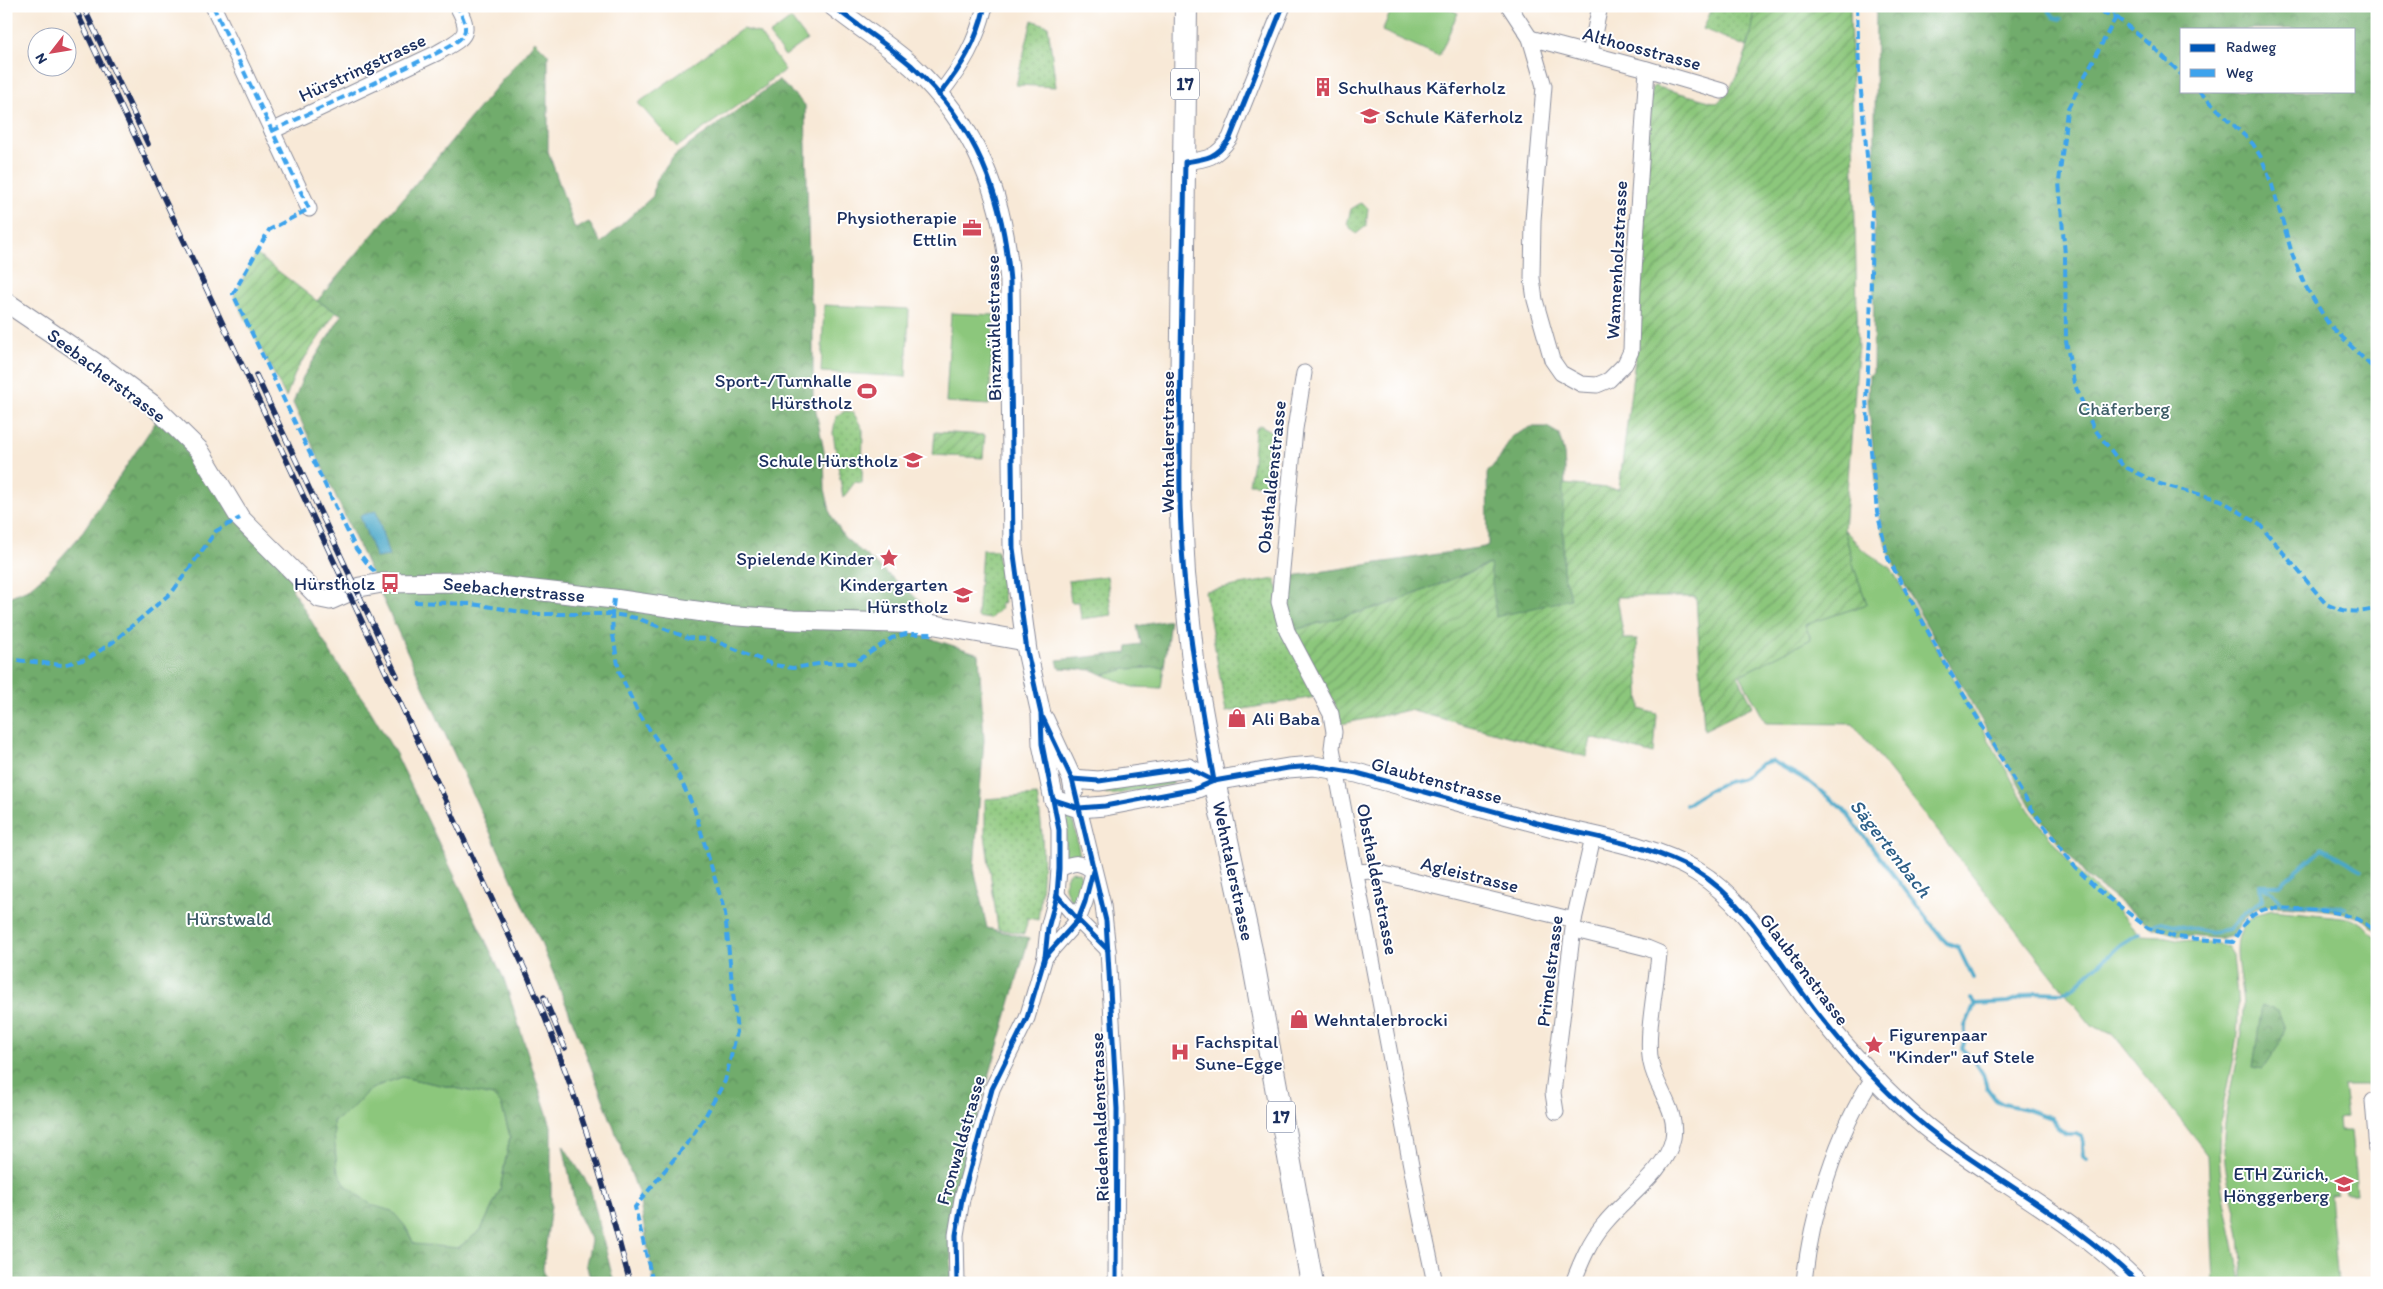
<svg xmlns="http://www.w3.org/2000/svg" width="2383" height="1289" font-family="Itim,sans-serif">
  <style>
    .grass { fill: #8cc77c; stroke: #547b6d }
    .forest { fill: url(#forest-crowns); stroke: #466e65; fill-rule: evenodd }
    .park { fill: url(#park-dots); stroke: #547b6d }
    .garden { fill: url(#garden-furrows); stroke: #547b6d }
    .water { fill: #49a7c8; stroke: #326b93 }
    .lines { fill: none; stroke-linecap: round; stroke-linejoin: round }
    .stream { stroke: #49a7c8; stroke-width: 4 }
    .minor-casing { stroke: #8a8c9a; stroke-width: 17 }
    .tertiary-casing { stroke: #8a8c9a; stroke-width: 21 }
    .primary-casing { stroke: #8a8c9a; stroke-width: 24 }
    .minor { stroke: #fff; stroke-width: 15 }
    .tertiary { stroke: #fff; stroke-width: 19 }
    .primary { stroke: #fff; stroke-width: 22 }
    .rail-casing { stroke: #1b2f5e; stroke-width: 5.5 }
    .rail { stroke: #fff; stroke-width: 4; stroke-dasharray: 11; stroke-linecap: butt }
    .quiet { stroke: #3da3ed; stroke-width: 4; stroke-dasharray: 8 4; stroke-linecap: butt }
    .cycleway-casing { stroke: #fff; stroke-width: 8 }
    .cycleway { stroke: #0057b8; stroke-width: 5 }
    .labels { text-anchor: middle; stroke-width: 4; stroke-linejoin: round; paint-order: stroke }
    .shield { fill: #fff; stroke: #5f6d8e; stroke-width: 1 }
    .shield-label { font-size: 18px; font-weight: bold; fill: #1b2f5e }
    .street-label { font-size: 19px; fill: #1b2f5e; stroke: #fff }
    .poi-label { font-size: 19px; fill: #1b2f5e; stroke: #fff; text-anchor: end }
    .park-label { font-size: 19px; fill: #3d5d67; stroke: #fff }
    .water-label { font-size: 20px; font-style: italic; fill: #2d5f88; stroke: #fff }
  </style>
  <defs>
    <pattern id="forest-crowns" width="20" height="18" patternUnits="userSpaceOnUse" patternTransform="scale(1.25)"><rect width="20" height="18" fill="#71ac6c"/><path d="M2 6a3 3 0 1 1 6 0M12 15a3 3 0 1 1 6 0" fill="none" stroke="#5c8c5c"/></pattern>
    <pattern id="park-dots" width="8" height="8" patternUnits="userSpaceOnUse" patternTransform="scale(1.25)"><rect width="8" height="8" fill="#8cc77c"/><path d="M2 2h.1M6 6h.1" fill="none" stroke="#72a269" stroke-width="1.8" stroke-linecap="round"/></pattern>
    <pattern id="garden-furrows" width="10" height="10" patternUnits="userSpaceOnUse" patternTransform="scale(1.25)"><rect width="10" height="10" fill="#8cc77c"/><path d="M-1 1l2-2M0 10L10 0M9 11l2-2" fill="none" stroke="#72a269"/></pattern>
  </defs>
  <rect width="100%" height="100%" fill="#fff"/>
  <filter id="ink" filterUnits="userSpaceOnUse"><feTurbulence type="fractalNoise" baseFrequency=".02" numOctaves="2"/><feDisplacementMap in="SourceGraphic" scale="10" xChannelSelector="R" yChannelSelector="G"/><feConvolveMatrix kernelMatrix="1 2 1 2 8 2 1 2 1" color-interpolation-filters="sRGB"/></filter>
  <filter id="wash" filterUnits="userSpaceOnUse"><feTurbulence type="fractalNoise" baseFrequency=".0096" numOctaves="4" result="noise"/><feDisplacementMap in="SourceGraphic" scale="20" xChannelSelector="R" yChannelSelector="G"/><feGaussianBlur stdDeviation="1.12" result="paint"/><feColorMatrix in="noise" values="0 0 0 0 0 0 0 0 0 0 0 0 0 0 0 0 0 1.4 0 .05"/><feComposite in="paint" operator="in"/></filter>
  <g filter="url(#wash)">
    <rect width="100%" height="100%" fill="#f8e9d7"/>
    <g class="grass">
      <path d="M1393 6H1442L1458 13 1439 56 1382 31Z"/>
      <path d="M791 19 807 40 785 56 769 35Z"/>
      <path d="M742 29 759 33 785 70 766 83 767 85 677 147 638 103Z"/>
      <path d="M824 305 909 309 906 377 821 372Z"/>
      <path d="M951 313 994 315 989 405 946 402Z"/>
      <path d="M1844 529 1863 550 1891 568 2029 810 2074 868 2112 904 2140 935 2161 936 2192 942 2220 944 2228 947 2233 955C2235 981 2240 1008 2237 1035 2232 1073 2218 1112 2219 1151 2220 1195 2235 1239 2241 1283H2214L2208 1155 2114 1035 2091 1025 1853 724 1766 723 1740 675 1811 639 1805 625 1867 604 1854 568Z"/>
      <path d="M1164 667 1161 688 1133 687 1104 675 1125 669Z"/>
      <path d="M1172 779 1173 784 1111 795 1110 793 1106 794 1105 791Z"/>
      <path d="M1071 816 1073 818 1080 857 1072 856 1065 858 1066 825 1068 817Z"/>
      <path d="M1071 871 1079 872 1082 879 1075 906C1067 895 1059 883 1071 871Z"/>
      <path d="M2272 910 2352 918 2363 924 2377 939V1085H2343L2347 1117 2338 1119 2339 1131H2351L2357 1193H2345L2344 1186H2336L2337 1194 2330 1195 2338 1283H2242C2242 1271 2242 1260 2241 1248 2239 1216 2226 1185 2224 1151 2222 1103 2242 1057 2243 1008 2243 987 2232 952 2240 933 2246 918 2258 913 2272 910Z"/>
      <path d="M402 1077 493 1096 501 1104 510 1136 500 1190 481 1230 458 1248 414 1245C411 1238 408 1229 403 1224 382 1207 344 1198 337 1167 334 1153 334 1136 333 1121 350 1112 351 1109 363 1096 372 1086 389 1082 402 1077Z"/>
    </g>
    <g class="forest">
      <path d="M1876 6H2377V931C2371 926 2366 920 2359 917 2346 910 2272 903 2259 908 2246 913 2240 925 2233 936L2221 939 2177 935 2151 927 2087 877 2032 808 1915 605 1892 561 1883 534 1879 510 1868 400 1869 376 1873 373ZM2182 29H2354V91H2182Z"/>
      <path d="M535 41 548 54V151L575 229 589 222 601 243 653 196 655 182 674 156 779 80 805 105 810 298 813 305V397L824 451 825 489 831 515 844 537 920 601 925 612 923 636 979 654 984 740 974 868 987 928 1029 938 951 1209V1283H654L638 1192 586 1054 541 943 293 403 303 377 342 315 317 301Z"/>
      <path d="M159 417 196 454 295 583 292 589 333 657 367 705 396 754 504 979 551 1126V1205L543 1269 547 1283H6V598L28 589 48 572 79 537ZM402 1077 493 1096 501 1104 510 1136 500 1190 481 1230 458 1248 414 1244 405 1226 392 1211 371 1205 346 1185 337 1169 333 1121C350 1112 351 1109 363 1096 372 1086 389 1082 402 1077Z"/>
      <path d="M1531 427H1547L1559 434 1564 454 1565 469 1563 572 1571 599 1496 618 1489 564 1393 603 1295 630C1289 612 1285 595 1292 576L1484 547 1488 545 1487 473 1501 456 1511 437Z"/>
      <path d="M1170 620 1164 667 1125 669 1104 675 1093 670 1059 668 1057 660 1127 653 1128 646 1141 644 1137 626Z"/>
      <path d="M2262 1005 2278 1011 2285 1027 2280 1044 2263 1069 2253 1067Z"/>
      <path d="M563 1145 590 1187 614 1283H592L586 1264 591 1241 577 1213Z"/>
    </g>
    <g class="park">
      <path d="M1713 6H1754V24L1747 47 1703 29Z"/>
      <path d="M1032 20 1048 26 1056 87 1016 85Z"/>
      <path d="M1361 203 1368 208 1366 226 1356 234 1347 224 1351 209Z"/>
      <path d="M845 411 853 412 863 430 862 483 855 482 843 498 833 433 836 416Z"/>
      <path d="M1260 425 1277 434 1274 456 1267 460 1272 485 1249 484 1253 461 1255 429Z"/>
      <path d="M982 550H997L1004 603 1000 604 1001 608 990 619 977 617Z"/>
      <path d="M1107 576 1112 615 1081 619 1079 602H1071L1068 581Z"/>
      <path d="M1275 579 1315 697 1226 712 1205 591Z"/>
      <path d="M1037 795C1045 837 1044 877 1038 920L1028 918 1024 934 998 929 985 835V799Z"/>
    </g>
    <g class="garden">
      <path d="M1754 6H1850L1858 353 1844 529 1854 568 1867 604 1805 625 1811 639 1738 676 1753 706 1704 730 1696 597H1617L1624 639H1637L1640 709 1657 714 1654 754 1591 738 1587 757 1409 710 1341 724 1335 704 1295 630 1393 603 1490 564 1496 617 1571 599 1563 572V484L1619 489 1637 342 1651 89 1654 86 1717 103C1739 85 1755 34 1754 6Z"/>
      <path d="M256 254 317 301 336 312 296 371 286 397 234 296Z"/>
      <path d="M935 432 985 435 983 458 933 455Z"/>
    </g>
    <path class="water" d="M376 511 389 556 376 558 360 516Z"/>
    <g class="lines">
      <g class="stream">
        <path d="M2046 6 2054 17 2061 19"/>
        <path d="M1686 805C1697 797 1711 788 1724 783 1731 780 1739 781 1746 776 1756 770 1758 762 1772 761L1808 781 1844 810 1942 938 1947 943 1958 947 1973 978"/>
        <path d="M2260 885H2280L2322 848 2362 870"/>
        <path d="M2262 886 2272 892 2281 903 2345 908"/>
        <path d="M2153 925 2161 922 2211 933 2229 930 2245 912 2262 901 2260 885"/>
        <path d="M1971 999 1975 1004 2009 1002 2036 992 2062 993 2074 987 2120 945 2139 933"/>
        <path d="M1975 1004 1965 1026V1040L1962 1048 1974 1060 1983 1074 1987 1088 1996 1100 2003 1104 2026 1109 2051 1118 2058 1127 2067 1134H2076L2082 1137 2084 1156 2087 1159"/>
      </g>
    </g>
  </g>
  <g filter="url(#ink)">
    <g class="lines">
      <g class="minor-casing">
        <g id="minor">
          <path d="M213 6 309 209"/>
          <path d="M1509 6 1530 38 1544 86 1533 220 1532 278 1535 300 1552 360 1561 373 1581 384 1597 385 1609 380 1625 364 1631 351 1633 287 1647 69"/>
          <path d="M1530 38 1647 69 1722 91"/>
          <path d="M1590 53 1600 6"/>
          <path d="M939 95C963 65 976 43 985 6"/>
          <path d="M272 131 437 53C463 38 474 36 457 6"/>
          <path d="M1185 162C1208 159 1216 158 1230 138L1283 6"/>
          <path d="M1304 373 1295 429 1279 602 1287 631 1331 714 1334 732 1332 748 1420 1213 1435 1283"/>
          <path d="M1079 808 1103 905 1108 950 1117 1109 1116 1283"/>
          <path d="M1059 869C1075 862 1079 861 1093 871"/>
          <path d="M1356 872 1372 871 1574 920"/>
          <path d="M1057 895 1078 920 1108 950"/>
          <path d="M1045 957 1078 920 1085 902 1093 873"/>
          <path d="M2373 1101 2377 1150"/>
          <path d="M1556 1112 1553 1093 1574 920 1593 837"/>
          <path d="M957 1283 956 1235 962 1199 992 1089 1027 1018 1045 957 1048 928 1057 895 1059 869V830L1054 800"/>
          <path d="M1573 1283C1581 1262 1590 1240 1605 1223 1625 1198 1667 1170 1673 1138 1678 1110 1656 1089 1651 1063 1645 1035 1657 984 1659 953L1647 948 1575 930"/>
          <path d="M1804 1283C1810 1219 1837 1130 1874 1077"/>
        </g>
      </g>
      <g class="tertiary-casing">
        <g id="tertiary">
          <path d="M833 6C859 27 887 44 912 66 977 126 1003 195 1010 281L1013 548 1027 651 1041 714 1042 744 1054 800"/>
          <path d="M6 302 109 372 152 404 199 450 240 518 320 598 330 600 360 587 382 583 463 582 614 599 724 615 793 620 930 624 1025 641"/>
          <path d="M1044 719 1072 779 1074 790"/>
          <path d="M1072 779 1099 781 1188 768 1214 781"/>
          <path d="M1054 800 1079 808 1105 806 1195 789 1214 781 1288 768 1314 766 1357 773C1422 791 1487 810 1553 827 1600 838 1653 846 1696 871 1750 903 1784 973 1824 1021 1858 1063 1895 1104 1939 1137 2006 1186 2079 1224 2138 1283"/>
        </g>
      </g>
      <g class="primary-casing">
        <path id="primary" d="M1186 6 1180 496 1184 574 1194 670 1214 781 1251 950 1312 1283"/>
      </g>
      <use href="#minor" class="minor"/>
      <use href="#tertiary" class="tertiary"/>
      <use href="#primary" class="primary"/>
      <g class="rail-casing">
        <g id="rail">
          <path d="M74 6 527 974C570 1074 603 1177 630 1283"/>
          <path d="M83 6 148 144"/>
          <path d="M256 375 397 676"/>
          <path d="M544 997 565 1048"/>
        </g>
      </g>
      <use href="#rail" class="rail"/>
      <g class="quiet">
        <path d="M213 6 309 209 269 230 233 294 356 549 371 568 378 574"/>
        <path d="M1857 6 1859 70 1872 210 1870 338 1866 400 1877 511 1888 558 1950 672 2031 808 2075 867 2097 889 2148 928 2175 937 2233 942C2243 924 2250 912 2270 908 2302 910 2357 906 2377 935"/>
        <path d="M2091 6 2098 11 2116 17"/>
        <path d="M2112 6 2116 17 2151 45 2182 75"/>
        <path d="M2116 17 2067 110 2059 182 2065 255 2066 341 2074 383 2093 427 2123 466 2160 484 2221 500 2260 525 2326 604C2342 612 2360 614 2377 608"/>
        <path d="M2199 91 2253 144 2262 159 2272 185 2293 257 2306 287 2328 323 2377 372"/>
        <path d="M272 131 437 53C463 38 474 36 457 6"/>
        <path d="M614 599 612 614 613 635 619 671 637 711 673 764 694 808 725 913 737 1032 725 1081 707 1113 688 1142 635 1207 653 1283"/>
        <path d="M414 602 473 604 534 614H612L637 618 688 638 710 639 774 665 793 668 824 663H854L892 638 906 634H934"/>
        <path d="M6 659 62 665 87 659 113 642 173 591 216 531 240 518"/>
      </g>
      <g class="cycleway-casing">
        <g id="cycleway">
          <path d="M833 6C859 27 887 44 912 66 977 126 1003 195 1010 281L1013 548 1027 651 1041 714 1042 744 1059 830V869L1057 895 1048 928 1045 957 1027 1018 992 1089 962 1199 956 1235 957 1283"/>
          <path d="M939 95C963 65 976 43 985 6"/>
          <path d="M1043 718 1072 779 1106 921 1117 1109 1116 1283"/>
          <path d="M1072 779 1099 781 1188 768 1214 781"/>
          <path d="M1214 781C1197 686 1181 592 1180 495 1179 384 1183 273 1185 162 1208 159 1216 158 1230 138L1283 6"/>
          <path d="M1054 800 1079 808 1105 806 1195 789 1214 781 1288 768 1314 766 1357 773C1422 791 1487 810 1553 827 1600 838 1653 846 1696 871 1750 903 1784 973 1824 1021 1858 1063 1895 1104 1939 1137 2006 1186 2079 1224 2138 1283"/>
          <path d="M1057 895 1078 920 1108 950"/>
          <path d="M1045 957 1078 920 1085 902 1093 871"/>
        </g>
      </g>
      <use href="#cycleway" class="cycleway"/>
    </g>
  </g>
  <defs>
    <g id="building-bare" transform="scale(1.5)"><path d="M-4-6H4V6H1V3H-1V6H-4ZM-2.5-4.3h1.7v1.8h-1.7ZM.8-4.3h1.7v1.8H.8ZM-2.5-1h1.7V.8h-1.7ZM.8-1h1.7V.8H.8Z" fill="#d1495b" stroke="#fff" stroke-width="2.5" paint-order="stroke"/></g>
    <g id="school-bare" transform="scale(1.5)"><path d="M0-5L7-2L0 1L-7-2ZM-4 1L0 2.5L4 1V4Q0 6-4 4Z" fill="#d1495b" stroke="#fff" stroke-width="2.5" paint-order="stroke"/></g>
    <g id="office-bare" transform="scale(1.5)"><path d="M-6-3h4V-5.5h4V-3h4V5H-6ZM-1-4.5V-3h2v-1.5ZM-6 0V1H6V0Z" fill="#d1495b" stroke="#fff" stroke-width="2.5" paint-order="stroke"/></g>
    <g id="stadium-bare" transform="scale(1.5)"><path d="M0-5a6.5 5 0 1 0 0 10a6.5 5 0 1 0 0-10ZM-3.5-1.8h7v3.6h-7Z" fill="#d1495b" stroke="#fff" stroke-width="2.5" paint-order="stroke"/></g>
    <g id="sight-bare" transform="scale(1.5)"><path d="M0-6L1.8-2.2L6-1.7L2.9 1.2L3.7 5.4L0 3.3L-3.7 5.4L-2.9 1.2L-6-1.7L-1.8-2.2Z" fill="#d1495b" stroke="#fff" stroke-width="2.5" paint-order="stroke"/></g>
    <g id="bus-bare" transform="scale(1.5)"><path d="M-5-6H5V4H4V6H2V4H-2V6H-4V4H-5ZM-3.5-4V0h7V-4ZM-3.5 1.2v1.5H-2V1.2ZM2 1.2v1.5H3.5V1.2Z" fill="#d1495b" stroke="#fff" stroke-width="2.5" paint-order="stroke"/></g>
    <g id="shop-bare" transform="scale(1.5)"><path d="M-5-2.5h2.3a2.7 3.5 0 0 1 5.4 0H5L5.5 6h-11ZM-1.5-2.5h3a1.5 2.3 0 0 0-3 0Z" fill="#d1495b" stroke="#fff" stroke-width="2.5" paint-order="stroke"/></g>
    <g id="hospital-bare" transform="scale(1.5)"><path d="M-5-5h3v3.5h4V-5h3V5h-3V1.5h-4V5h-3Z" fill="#d1495b" stroke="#fff" stroke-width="2.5" paint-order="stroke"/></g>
    <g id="university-bare" transform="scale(1.5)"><path d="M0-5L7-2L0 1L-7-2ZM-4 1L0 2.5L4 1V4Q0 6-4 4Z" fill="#d1495b" stroke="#fff" stroke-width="2.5" paint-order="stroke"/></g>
  </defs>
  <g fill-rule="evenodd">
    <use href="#building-bare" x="1323" y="87"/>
    <use href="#school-bare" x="1370" y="116"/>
    <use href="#office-bare" x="972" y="228"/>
    <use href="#stadium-bare" x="867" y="391"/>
    <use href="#school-bare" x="913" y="460"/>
    <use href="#sight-bare" x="889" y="558"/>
    <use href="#bus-bare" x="390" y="583"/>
    <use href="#school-bare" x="963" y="595"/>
    <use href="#shop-bare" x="1237" y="718"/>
    <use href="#shop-bare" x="1299" y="1019"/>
    <use href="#sight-bare" x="1874" y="1045"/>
    <use href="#hospital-bare" x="1180" y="1052"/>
    <use href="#university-bare" x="2344" y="1184"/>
  </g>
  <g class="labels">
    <g class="shield">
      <rect x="1171" y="68.5" width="28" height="31" rx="4"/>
      <rect x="1267" y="1101.5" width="28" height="31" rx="4"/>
    </g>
    <g class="shield-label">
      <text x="1185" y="90">17</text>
      <text x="1281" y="1123">17</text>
    </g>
    <g class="street-label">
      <text transform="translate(1642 48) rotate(15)" y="7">Althoosstrasse</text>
      <text transform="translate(362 67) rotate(-25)" y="7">Hürstringstrasse</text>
      <text transform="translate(1616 260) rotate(-87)" y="7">Wannenholzstrasse</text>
      <text transform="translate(993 328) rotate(-91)" y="7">Binzmühlestrasse</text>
      <text transform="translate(107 375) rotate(37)" y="7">Seebacherstrasse</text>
      <text transform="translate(1167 442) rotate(-90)" y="7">Wehntalerstrasse</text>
      <text transform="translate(1271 477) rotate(-84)" y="7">Obsthaldenstrasse</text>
      <text transform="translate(514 589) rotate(5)" y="7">Seebacherstrasse</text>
      <text transform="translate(1437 780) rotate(15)" y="7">Glaubtenstrasse</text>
      <text transform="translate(1234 871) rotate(78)" y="7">Wehntalerstrasse</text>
      <text transform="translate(1470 874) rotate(14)" y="7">Agleistrasse</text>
      <text transform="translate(1378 879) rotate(79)" y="7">Obsthaldenstrasse</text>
      <text transform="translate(1805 969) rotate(53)" y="7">Glaubtenstrasse</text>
      <text transform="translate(1549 971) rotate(-83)" y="7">Primelstrasse</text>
      <text transform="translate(1099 1117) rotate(-92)" y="7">Riedenhaldenstrasse</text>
      <text transform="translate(960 1140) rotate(-74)" y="7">Fronwaldstrasse</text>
    </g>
    <g class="poi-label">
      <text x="1338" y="94" text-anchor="start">Schulhaus Käferholz</text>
      <text x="1385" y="123" text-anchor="start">Schule Käferholz</text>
      <text x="957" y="224">Physiotherapie<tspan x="957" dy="22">Ettlin</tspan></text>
      <text x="852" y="387">Sport-/Turnhalle<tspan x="852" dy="22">Hürstholz</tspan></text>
      <text x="898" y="467">Schule Hürstholz</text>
      <text x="874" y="565">Spielende Kinder</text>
      <text x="375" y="590">Hürstholz</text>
      <text x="948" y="591">Kindergarten<tspan x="948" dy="22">Hürstholz</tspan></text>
      <text x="1252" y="725" text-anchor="start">Ali Baba</text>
      <text x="1314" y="1026" text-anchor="start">Wehntalerbrocki</text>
      <text x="1889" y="1041" text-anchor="start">Figurenpaar<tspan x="1889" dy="22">"Kinder" auf Stele</tspan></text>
      <text x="1195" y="1048" text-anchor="start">Fachspital<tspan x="1195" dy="22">Sune-Egge</tspan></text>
      <text x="2329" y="1180">ETH Zürich,<tspan x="2329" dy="22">Hönggerberg</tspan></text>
    </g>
    <g class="park-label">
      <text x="2124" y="415">Chäferberg</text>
      <text x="229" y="925">Hürstwald</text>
    </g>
    <g class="water-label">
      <text transform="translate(1891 848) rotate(52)" y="7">Sägertenbach</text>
    </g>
  </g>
  <rect width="2383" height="1289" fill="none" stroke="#fff" stroke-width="25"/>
  <rect x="2180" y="28" width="175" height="65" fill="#ffffff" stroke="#a4acbf"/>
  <rect x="2190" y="44" width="25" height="8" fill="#0057b8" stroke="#a4acbf"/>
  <text x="2226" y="52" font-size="15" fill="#1b2f5e">Radweg</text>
  <rect x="2190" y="69" width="25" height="8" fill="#3da3ed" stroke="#a4acbf"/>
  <text x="2226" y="78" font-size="15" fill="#1b2f5e">Weg</text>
  <g transform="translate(52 52) rotate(239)"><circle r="24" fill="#ffffff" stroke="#a4acbf"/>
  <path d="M0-4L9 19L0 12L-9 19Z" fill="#d1495b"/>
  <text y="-8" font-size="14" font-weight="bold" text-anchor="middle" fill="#1b2f5e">N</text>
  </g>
</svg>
